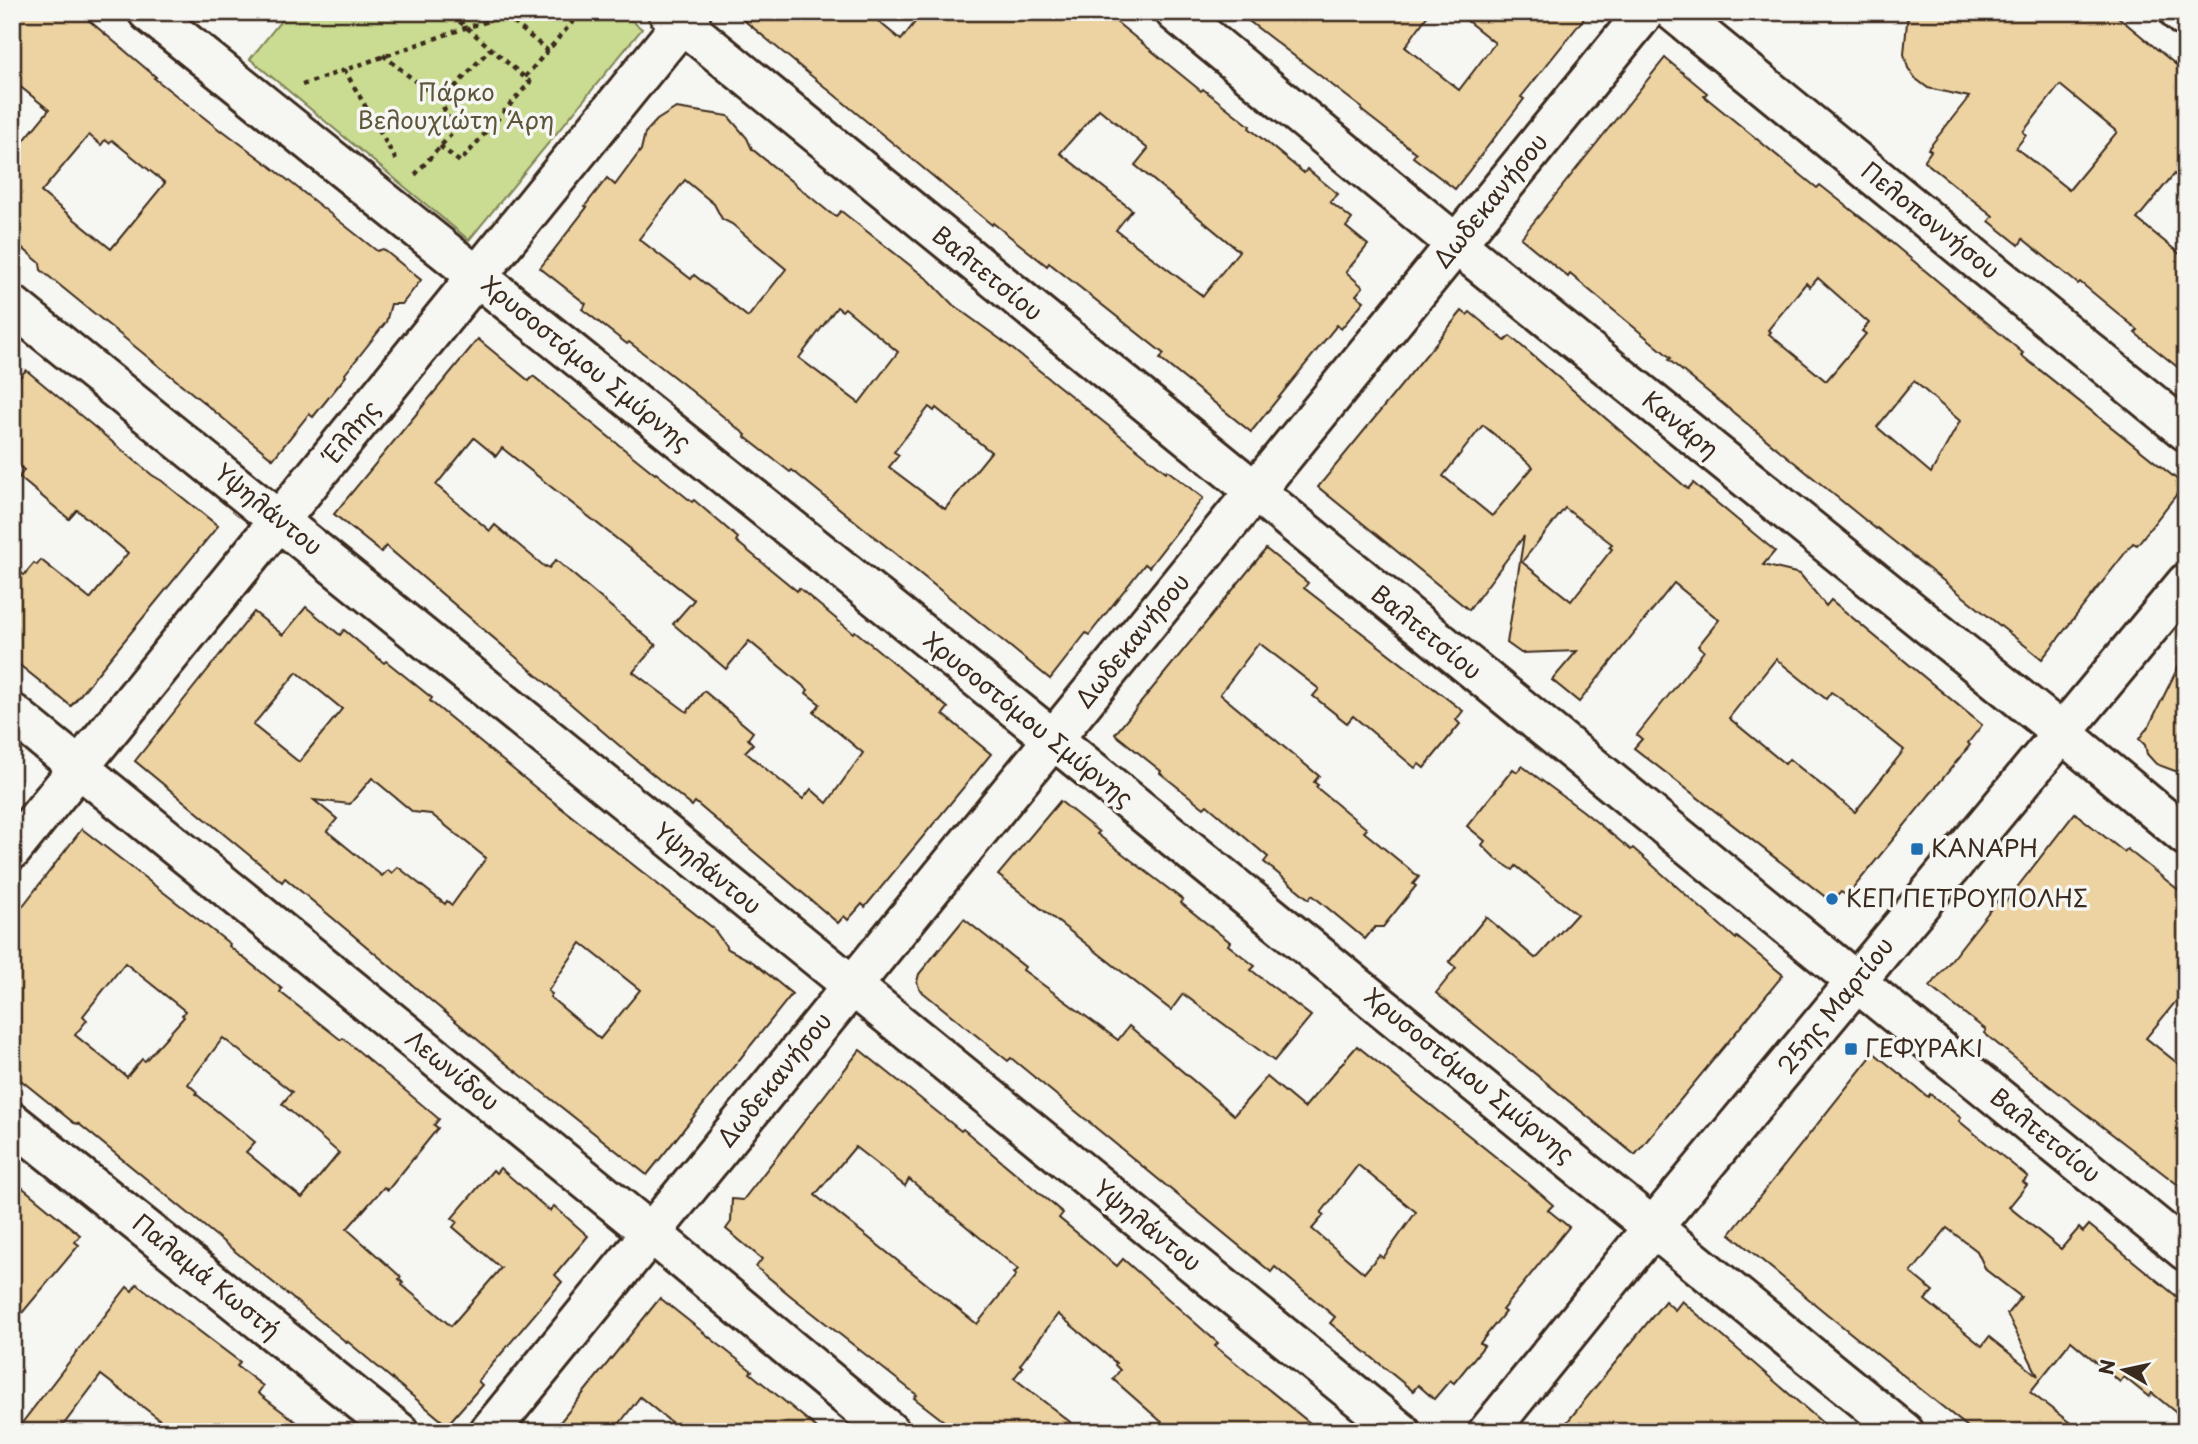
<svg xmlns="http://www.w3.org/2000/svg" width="2198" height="1444" font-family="'Playpen Sans',sans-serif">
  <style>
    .green { fill: #c9dc91; stroke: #828358; stroke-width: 2 }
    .building { fill: #edd3a2; stroke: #3b2a1e; stroke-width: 2; fill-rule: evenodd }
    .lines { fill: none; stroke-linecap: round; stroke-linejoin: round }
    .street-casing { stroke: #3b2a1e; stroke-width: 44 }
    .secondary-casing { stroke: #3b2a1e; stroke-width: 44 }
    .path { stroke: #3b2a1e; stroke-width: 4.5; stroke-dasharray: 5 5; stroke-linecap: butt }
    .street { stroke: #f6f6f2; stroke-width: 38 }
    .secondary { stroke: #f6f6f2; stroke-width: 38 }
    .poi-dot { fill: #1f6fb2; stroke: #f6f6f2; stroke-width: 2.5 }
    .labels { text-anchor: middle; stroke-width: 7; stroke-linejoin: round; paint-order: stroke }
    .park-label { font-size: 24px; fill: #5e563b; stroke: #f6f6f2 }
    .street-label { font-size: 24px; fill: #3b2a1e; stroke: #f6f6f2 }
    .poi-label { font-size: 24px; fill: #3b2a1e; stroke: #f6f6f2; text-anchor: start }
  </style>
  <rect width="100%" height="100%" fill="#f6f6f2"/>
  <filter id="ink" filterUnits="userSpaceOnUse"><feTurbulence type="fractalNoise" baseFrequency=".0143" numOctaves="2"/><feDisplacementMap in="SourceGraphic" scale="14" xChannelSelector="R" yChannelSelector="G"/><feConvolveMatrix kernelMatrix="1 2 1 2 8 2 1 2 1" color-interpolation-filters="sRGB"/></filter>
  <g filter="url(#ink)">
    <path class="green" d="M288 12H621L642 29 469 240 250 59Z"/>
    <g class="building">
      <path d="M12 12H79L156 77 154 78 221 131 222 130 270 166 377 251 383 249 421 280 402 304H391L386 322 345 374 346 376 313 417 309 414 273 459 41 270 40 263 12 239V155L49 110 12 80ZM89 135 101 145 105 140 109 143 112 140 165 183 111 249 41 192Z"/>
      <path d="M734 12H867L901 40 923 12H1104L1201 91 1203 89 1250 126 1249 128 1304 173 1307 169 1338 194 1330 202 1352 219 1346 227 1368 245 1346 272 1363 287 1356 295 1364 301 1341 329 1337 325 1251 432 1160 359 1164 354 1049 263 1047 266 993 223 992 225ZM1099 109 1148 149 1135 165 1239 251 1203 296 1116 230 1132 210 1060 153Z"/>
      <path d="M1237 12H1430L1405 47 1459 90 1495 43 1456 12H1589L1521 97 1524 99 1455 189 1413 157 1416 153 1361 110 1362 108Z"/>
      <path d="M1908 12H2112L2186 73V184L2174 174 2137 219 2186 259V374L2135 333 2138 330 2080 282 2078 284 2023 239 2019 245 1989 221 1993 216 1924 161 1931 151 1928 149 1969 97 1928 88 1916 79 1908 68 1904 54ZM2060 85 2117 132 2069 190 2016 148 2026 135 2023 132Z"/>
      <path d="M1665 58 1707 93 1704 96 1817 188 1820 185 1873 227 1978 315 2023 353 2021 355 2184 485 2137 545 2133 543 2042 659 1877 528 1876 529 1669 360 1671 358 1570 274 1568 277 1521 238ZM1818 278 1869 323 1862 331 1866 334 1826 381 1769 334 1771 332 1768 330 1806 283 1810 287ZM1914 381 1960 421 1931 473 1877 427Z"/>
      <path d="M676 108 728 116 747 138 752 149 830 213 836 216 841 211 930 281 953 305 1000 339 1166 472 1167 470 1203 498 1149 567 1145 564 1089 635 1086 633 1050 679 792 470 790 472 745 437 746 435 683 384 629 342 627 344 582 309 586 304 540 268 587 207 585 206 607 178 615 185 641 150 645 133 657 120ZM685 180 714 204 722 219 732 224 786 269 748 317 694 275 691 279 639 239ZM837 307 842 311 845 308 898 352 859 403 799 358ZM929 407 934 411 936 408 991 452 945 509 889 467 899 455 894 452Z"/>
      <path d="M1462 311 1467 315 1470 312 1505 341 1510 336 1688 489 1693 483 1775 551 1763 565 1800 574 1826 606 1831 600 1982 725 1968 743 1970 745 1847 896 1841 892 1836 897 1832 894 1828 899 1634 748 1642 739 1637 735 1704 651 1698 646 1719 620 1674 583 1579 702 1552 680 1577 651 1521 653 1507 643 1524 536 1469 610 1318 487ZM1483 425 1533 467 1492 516 1443 476ZM1565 508 1612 544 1609 547 1612 549 1571 601 1522 562ZM1776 659 1826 699 1831 692 1837 696 1904 750 1855 812 1789 759 1785 764 1729 718Z"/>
      <path d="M478 339 529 381 533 376 655 474 656 473 692 502 694 500 738 538 736 541 797 591 799 588 853 633 855 631 948 708 943 714 991 754 865 907 862 904 848 920 844 916 838 923 695 802 692 806 649 771 386 546 381 552 334 514ZM474 438 496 456 502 448 694 600 673 624 726 669 749 641 808 690 806 693 820 704 814 712 863 753 827 803 811 789 803 799 745 752 753 744 748 739 753 732 704 691 687 712 633 672 656 645 556 560 549 568 546 566 545 567 495 525 490 531 436 485Z"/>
      <path d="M26 370 152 475 162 481 218 526 71 706 12 659V566L24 575 34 563 37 565 41 560 90 599 128 553 77 510 69 519 19 477 24 470 12 461V386Z"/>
      <path d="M1266 549 1308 583 1304 588 1463 711 1456 720 1460 724 1424 768 1419 764 1415 768 1353 716 1347 723 1313 696 1319 689 1259 643 1220 694 1319 776 1314 782 1318 785 1316 787 1367 829 1364 832 1419 877 1413 884 1416 886 1383 927H1375L1365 939 1312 895 1309 899 1264 862 1268 857 1207 805 1204 808 1160 773 1161 771 1115 734Z"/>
      <path d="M306 607 340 635 344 630 384 663 386 661 432 698 430 701 536 788 713 928 728 949 753 962 792 994 647 1175 503 1061 285 878 282 882 135 761 254 612 283 635ZM297 672 342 709 299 762 253 725ZM372 778 413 812 431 814 486 858 452 905 447 901 445 904 398 867 392 873 388 870 382 876 327 831 337 819 314 800 350 804ZM581 943 640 990 600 1039 550 997 552 994 548 991Z"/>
      <path d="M2186 651V775L2156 764 2147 754 2145 745 2139 739 2150 724Z"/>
      <path d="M1522 766 1583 811 1631 850 1633 848 1736 939 1737 937 1783 975 1635 1155 1436 993 1456 968 1449 962 1486 917 1535 958 1538 957 1577 914 1516 866 1513 870 1496 859 1482 845 1485 841 1467 826 1513 769 1517 772Z"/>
      <path d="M1060 801 1099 832 1097 834 1183 900 1181 903 1230 942 1228 945 1255 966 1251 970 1311 1016 1274 1061 1183 994 1171 1010 998 875Z"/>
      <path d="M2075 813 2124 852 2127 849 2186 896V989L2146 1038 2186 1070V1191L2033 1073 1984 1033 1986 1030 1930 987 1998 900 2004 904Z"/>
      <path d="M82 829 230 944 229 946 282 989 280 992 341 1040 343 1038 439 1119 434 1125 438 1128 388 1190 384 1187 347 1229 401 1277 399 1279 403 1283 402 1285 451 1326 501 1268 453 1227 457 1222 452 1218 493 1170 496 1173 500 1168 550 1211 554 1206 588 1236 555 1275 562 1282 478 1381 482 1385 447 1425 347 1341 346 1342 79 1124 74 1123 12 1073V920ZM125 963 185 1011 182 1015 184 1017 145 1061 142 1059 127 1077 75 1035 87 1020 83 1016ZM223 1038 292 1092 282 1104 339 1153 302 1198 246 1152 255 1142 196 1094 197 1092 188 1084Z"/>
      <path d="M964 919 1025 967 1023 970 1118 1040 1129 1026 1234 1115 1267 1077 1304 1108 1357 1046 1527 1182 1553 1205 1548 1210 1569 1227 1502 1310 1505 1312 1480 1343 1484 1346 1454 1383 1450 1380 1434 1399 1418 1385 1413 1391 1330 1323 1335 1317 1275 1267 1271 1272 1050 1090 1011 1058 1008 1061 920 990 917 982 919 974ZM1358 1165 1416 1212 1383 1258 1379 1255 1364 1273 1312 1229 1324 1215 1321 1213Z"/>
      <path d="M860 1050 961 1131 963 1129 1063 1213 1059 1218 1117 1266 1123 1259 1218 1343 1215 1346 1321 1432H1173L1113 1379 1120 1370 1115 1365 1116 1363 1058 1314 1020 1365 1023 1367 1014 1378 1083 1432H958L914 1398 917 1395 791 1296 756 1267 762 1259 726 1229 731 1222 732 1199 743 1200ZM855 1147 905 1186 909 1179 1018 1269 1014 1273 1016 1275 977 1324 815 1195Z"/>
      <path d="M1874 1053 1928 1097 1930 1094 1961 1118 1959 1121 2028 1177 2023 1182 2027 1185 2009 1207 2061 1249 2079 1228 2083 1232 2089 1225 2186 1304V1421L2152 1393 2149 1397 2124 1377 2120 1382 2071 1341 2030 1392 2082 1432H1974L1827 1314 1730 1234ZM1947 1228 1977 1251 1986 1270 2021 1297 2007 1314 2038 1376 1989 1337 1982 1346 1925 1300 1933 1291 1911 1273Z"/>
      <path d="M12 1179 80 1235 75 1242 79 1245 12 1325Z"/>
      <path d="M137 1284 240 1362 237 1366 263 1386 258 1393 309 1432H176L101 1375 58 1432H15L127 1287 132 1291Z"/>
      <path d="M660 1298 752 1371 750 1373 822 1432H683L640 1397 613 1432H552Z"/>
      <path d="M1665 1301 1675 1310 1682 1301 1833 1432H1559Z"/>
    </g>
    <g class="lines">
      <g class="street-casing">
        <g id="street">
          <path d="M148 12 1053 739 1904 1432"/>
          <path d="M668 12 2186 1251"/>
          <path d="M1175 12 1456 244 2061 732 2186 836"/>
          <path d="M1674 12 2186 431"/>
          <path d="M2179 12 2186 18"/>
          <path d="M12 305C477 678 938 1057 1401 1432"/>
          <path d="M12 713 651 1233 890 1432"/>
          <path d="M12 850 691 12"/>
          <path d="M12 1122 399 1432"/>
          <path d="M489 1432 1645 12"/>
        </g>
      </g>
      <g class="secondary-casing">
        <path id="secondary" d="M1488 1432 1654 1226 2186 583"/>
      </g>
      <g class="path">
        <path d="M506 16 548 51"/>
        <path d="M383 55 441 102 454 131 414 176"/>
        <path d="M344 69 396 160"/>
        <path d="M525 77 581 12"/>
        <path d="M302 85 465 28 506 16 511 12"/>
        <path d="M441 102 490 49"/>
        <path d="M440 146 460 162 530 82 459 21 466 12"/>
      </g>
      <use href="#street" class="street"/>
      <use href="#secondary" class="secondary"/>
    </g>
  </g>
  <g class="poi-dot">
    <rect x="1910" y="842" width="14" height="14" rx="3.5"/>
    <circle cx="1832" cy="899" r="7"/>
    <rect x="1844" y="1042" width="14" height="14" rx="3.5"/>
  </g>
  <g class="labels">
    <g class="park-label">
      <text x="456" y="101">Πάρκο<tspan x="456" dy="28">Βελουχιώτη Άρη</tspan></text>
    </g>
    <g class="street-label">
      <text transform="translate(1491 201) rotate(-51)" y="8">Δωδεκανήσου</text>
      <text transform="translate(1930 221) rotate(39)" y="8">Πελοποννήσου</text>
      <text transform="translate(987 274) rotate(39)" y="8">Βαλτετσίου</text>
      <text transform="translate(586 364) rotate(39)" y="8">Χρυσοστόμου Σμύρνης</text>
      <text transform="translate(1680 425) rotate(39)" y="8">Κανάρη</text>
      <text transform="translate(352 432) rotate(-51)" y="8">Έλλης</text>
      <text transform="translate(268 510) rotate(39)" y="8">Υψηλάντου</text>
      <text transform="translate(1426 633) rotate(39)" y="8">Βαλτετσίου</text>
      <text transform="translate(1133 641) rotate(-51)" y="8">Δωδεκανήσου</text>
      <text transform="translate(1028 720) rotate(39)" y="8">Χρυσοστόμου Σμύρνης</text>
      <text transform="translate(707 869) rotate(39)" y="8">Υψηλάντου</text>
      <text transform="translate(1836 1006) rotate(-51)" y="8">25ης Μαρτίου</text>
      <text transform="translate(452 1071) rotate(39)" y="8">Λεωνίδου</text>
      <text transform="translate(1469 1076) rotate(39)" y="8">Χρυσοστόμου Σμύρνης</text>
      <text transform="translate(775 1080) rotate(-51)" y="8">Δωδεκανήσου</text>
      <text transform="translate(2045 1136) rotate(39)" y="8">Βαλτετσίου</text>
      <text transform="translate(1147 1226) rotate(39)" y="8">Υψηλάντου</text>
      <text transform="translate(206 1277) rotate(39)" y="8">Παλαμά Κωστή</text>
    </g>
    <g class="poi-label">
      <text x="1931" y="857">ΚΑΝΑΡΗ</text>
      <text x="1846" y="907">ΚΕΠ ΠΕΤΡΟΥΠΟΛΗΣ</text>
      <text x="1865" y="1057">ΓΕΦΥΡΑΚΙ</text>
    </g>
  </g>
  <rect width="2198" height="1444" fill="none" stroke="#f6f6f2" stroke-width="42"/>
  <rect x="21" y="21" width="2156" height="1402" fill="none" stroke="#3b2a1e" stroke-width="2.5" filter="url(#ink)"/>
  <g transform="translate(2124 1370) rotate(279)" stroke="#f6f6f2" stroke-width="5" paint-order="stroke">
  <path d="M0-5L12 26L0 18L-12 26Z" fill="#3b2a1e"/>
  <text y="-10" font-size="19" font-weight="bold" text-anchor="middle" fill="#3b2a1e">N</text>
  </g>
</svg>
